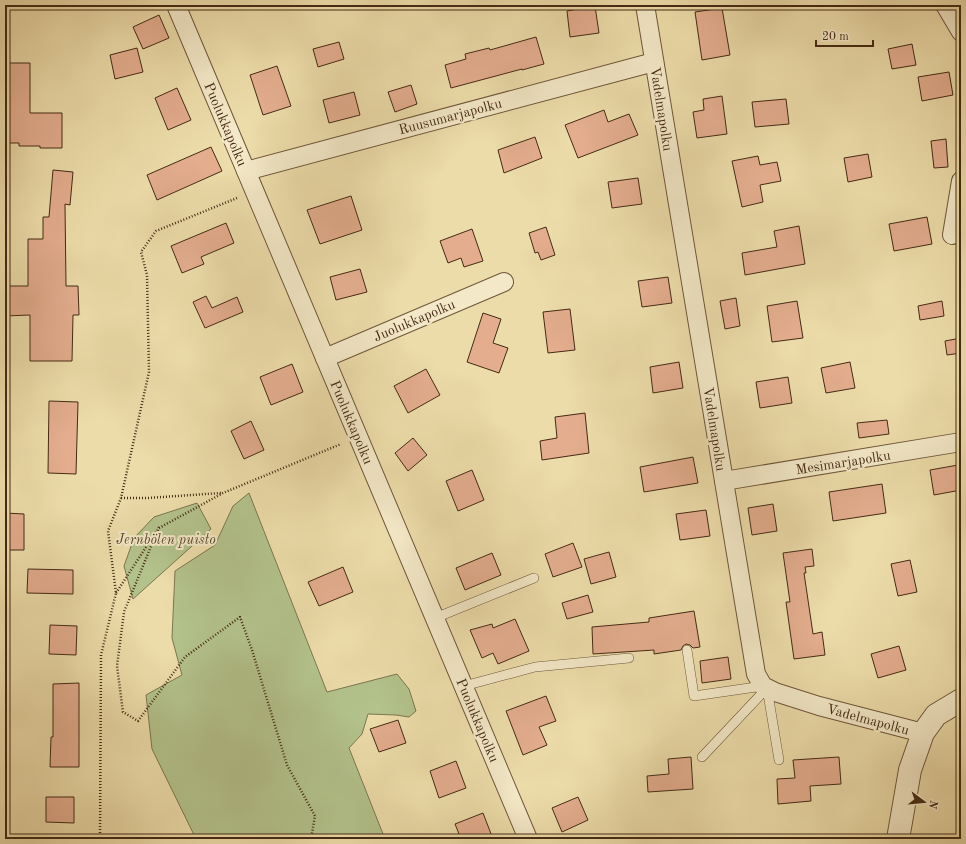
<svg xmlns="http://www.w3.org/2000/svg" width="966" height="844" font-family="'Old Standard TT',serif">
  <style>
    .green { fill: #b3c28b; stroke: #7c7650 }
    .building { fill: #e3ad8e; stroke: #452a15 }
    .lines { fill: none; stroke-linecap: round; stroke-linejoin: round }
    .service-casing { stroke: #6f563a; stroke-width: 10 }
    .minor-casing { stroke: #6f563a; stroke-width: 20 }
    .tertiary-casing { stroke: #6f563a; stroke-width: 24 }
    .path { stroke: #452a15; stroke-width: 2.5; stroke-dasharray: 1 2; stroke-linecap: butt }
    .service { stroke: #f3e8c7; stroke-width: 9 }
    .minor { stroke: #f3e8c7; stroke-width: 18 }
    .tertiary { stroke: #f3e8c7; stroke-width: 22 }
    .labels { text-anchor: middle; stroke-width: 4; stroke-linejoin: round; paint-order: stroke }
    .street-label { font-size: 14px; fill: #452a15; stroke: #f3e8c7 }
    .park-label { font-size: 14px; font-style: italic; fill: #5b482d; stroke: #f3e8c7 }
  </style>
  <rect width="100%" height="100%" fill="#ecdca9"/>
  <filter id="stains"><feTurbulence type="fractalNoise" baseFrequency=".005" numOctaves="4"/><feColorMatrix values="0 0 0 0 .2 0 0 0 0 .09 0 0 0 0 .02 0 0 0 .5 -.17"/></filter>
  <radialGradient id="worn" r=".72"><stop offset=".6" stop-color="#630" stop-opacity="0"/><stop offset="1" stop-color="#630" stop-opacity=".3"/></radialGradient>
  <g class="green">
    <path d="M249 493 327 692 397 674 409 689 416 711 409 717 396 715 368 714 362 734 349 748 385 839H196L152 749 146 695 182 675 172 638 175 571 215 545 233 506Z"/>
    <path d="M197 503 211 529 133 599 124 566 134 538 154 517Z"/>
  </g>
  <g class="building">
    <path d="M595 6 599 33 570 37 567 11Z"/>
    <path d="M722 8 730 55 702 60 695 12Z"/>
    <path d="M159 15 169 38 143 49 133 27Z"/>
    <path d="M536 37 544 64 522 70V69L451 88 445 65 466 59 465 54 489 48 490 50Z"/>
    <path d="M339 42 344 59 318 67 313 49Z"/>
    <path d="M912 44 916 65 892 69 888 49Z"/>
    <path d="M137 48 143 72 115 79 110 55Z"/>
    <path d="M5 63H30V113H62V148H40V146H19V143H5Z"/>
    <path d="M277 66 291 106 263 115 250 75Z"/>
    <path d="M949 72 953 95 922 101 918 77Z"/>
    <path d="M411 85 417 104 395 112 388 92Z"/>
    <path d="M177 88 191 120 168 130 155 98Z"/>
    <path d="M354 92 360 115 329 123 323 100Z"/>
    <path d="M722 96 727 134 697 138 693 112 704 110 703 99Z"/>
    <path d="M786 99 789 124 755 127 752 102Z"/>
    <path d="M604 110 608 122 629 114 638 135 578 158 565 125Z"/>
    <path d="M535 137 542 158 504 173 498 150Z"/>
    <path d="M946 139 948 167 934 168 931 141Z"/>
    <path d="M211 147 222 171 157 200 147 175Z"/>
    <path d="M868 154 872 177 848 182 844 158Z"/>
    <path d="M758 156 760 165 777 162 781 181 760 185 763 202 742 207 732 161Z"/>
    <path d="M53 170 73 172 70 205 65 204 66 286H78L79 315H73L72 361H30V315L5 316V286H28V239H43V217H49Z"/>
    <path d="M638 178 642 204 612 208 608 182Z"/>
    <path d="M351 196 362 230 320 244 307 210Z"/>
    <path d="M927 217 932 244 894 251 889 224Z"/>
    <path d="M226 223 234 243 201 257 204 264 182 273 171 246Z"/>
    <path d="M799 226 805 264 745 275 742 253 777 247 774 231Z"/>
    <path d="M546 227 555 255 541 260 538 252 535 253 529 233Z"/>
    <path d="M472 229 483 261 464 267 461 258 448 263 440 241Z"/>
    <path d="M360 269 367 292 336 300 330 277Z"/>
    <path d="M668 277 672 303 642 307 638 281Z"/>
    <path d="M206 296 212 308 237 297 243 312 205 328 193 302Z"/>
    <path d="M736 298 740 326 725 329 720 301Z"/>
    <path d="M797 301 803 338 772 342 767 306Z"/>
    <path d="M942 301 944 316 920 320 918 306Z"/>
    <path d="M570 309 575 350 548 353 543 312Z"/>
    <path d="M483 313 501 319 493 343 508 348 499 373 467 362Z"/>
    <path d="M961 338V353L947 355 945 341Z"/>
    <path d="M679 362 683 388 653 393 650 367Z"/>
    <path d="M850 362 855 388 826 393 821 368Z"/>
    <path d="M292 364 303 392 271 405 260 377Z"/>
    <path d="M426 369 440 395 408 413 394 386Z"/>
    <path d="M788 377 792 403 760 408 756 382Z"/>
    <path d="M49 401 78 402 76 474 48 473Z"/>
    <path d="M585 413 589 453 542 460 540 441 557 438 555 417Z"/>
    <path d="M887 420 889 434 859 438 857 423Z"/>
    <path d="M251 421 264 450 244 459 231 431Z"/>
    <path d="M413 438 427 455 408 471 395 453Z"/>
    <path d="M693 457 698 483 644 492 640 467Z"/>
    <path d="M958 465 961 478V490L934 495 930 470Z"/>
    <path d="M472 470 484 500 458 511 446 481Z"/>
    <path d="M882 484 886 513 833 521 829 492Z"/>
    <path d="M773 504 777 531 752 535 748 508Z"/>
    <path d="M706 510 710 536 680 540 676 514Z"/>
    <path d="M5 513 24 514V550H5Z"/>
    <path d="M573 543 582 567 553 577 545 554Z"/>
    <path d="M812 549 814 566 805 567 806 573H804L813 634 822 632 825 655 794 659 786 602H790L783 553Z"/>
    <path d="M609 552 616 577 591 584 584 559Z"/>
    <path d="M492 553 501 575 465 590 456 568Z"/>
    <path d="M910 560 917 592 898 596 891 564Z"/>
    <path d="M343 567 353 592 319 606 308 582Z"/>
    <path d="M28 569 73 570V594L27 593Z"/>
    <path d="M588 595 593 612 567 619 562 603Z"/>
    <path d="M694 611 700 647 693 648 690 645 686 644 683 646 681 650 654 654V650L593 654 592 627 649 622V618Z"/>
    <path d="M515 619 529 651 498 664 493 653 482 658 470 630 492 624 493 628Z"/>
    <path d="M50 625 77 626 76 655 49 654Z"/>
    <path d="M899 646 906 670 878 678 871 654Z"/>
    <path d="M728 657 731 679 702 683 700 661Z"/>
    <path d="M79 683V767H50L51 737H53V684Z"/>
    <path d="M546 696 556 721 539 727 547 745 523 755 506 711Z"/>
    <path d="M398 720 406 743 379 752 370 729Z"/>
    <path d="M691 757 693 789 648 792 647 776 669 774 668 759Z"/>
    <path d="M839 757 841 784 810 786 811 801 778 804 777 779 795 778 793 760Z"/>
    <path d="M456 761 466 788 439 798 430 771Z"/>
    <path d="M46 797H74V823L46 822Z"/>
    <path d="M578 797 588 820 562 832 552 808Z"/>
    <path d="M483 813 493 839H461L455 824Z"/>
  </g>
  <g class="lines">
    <g class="service-casing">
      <g id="service">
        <path d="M435 618 534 578"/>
        <path d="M687 650 694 696 763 686"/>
        <path d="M464 686 535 667 629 658"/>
        <path d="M702 757 767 688 779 760"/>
      </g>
    </g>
    <g class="minor-casing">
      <g id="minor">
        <path d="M176 5 528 839"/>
        <path d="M645 5 756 674 763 686 775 692 819 706 923 733"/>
        <path d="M945 5 961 32"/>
        <path d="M246 171 654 62"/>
        <path d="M952 235 961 181"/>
        <path d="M325 358 504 282"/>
        <path d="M724 481 961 442"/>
      </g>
    </g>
    <g class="tertiary-casing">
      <path id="tertiary" d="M898 839 910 770 923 733 936 715 961 700"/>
    </g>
    <g class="path">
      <path d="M121 498H148L221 493"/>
      <path d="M159 527 124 612 117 666 123 712 138 721 185 657 240 617 252 650 287 765 315 816 311 839"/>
      <path d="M159 528 223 493 341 444"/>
      <path d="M116 593 156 532"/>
      <path d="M100 839 101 655 116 593 108 531 121 498 149 372 147 275 141 252 156 231 237 198"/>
    </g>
    <use href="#service" class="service"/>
    <use href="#minor" class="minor"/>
    <use href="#tertiary" class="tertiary"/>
  </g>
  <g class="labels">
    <g class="street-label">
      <text transform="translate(662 109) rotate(81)" y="5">Vadelmapolku</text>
      <text transform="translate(450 116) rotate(-15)" y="5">Ruusumarjapolku</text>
      <text transform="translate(226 124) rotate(67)" y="5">Puolukkapolku</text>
      <text transform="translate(414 320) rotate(-23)" y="5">Juolukkapolku</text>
      <text transform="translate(352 422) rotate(67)" y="5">Puolukkapolku</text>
      <text transform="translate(715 429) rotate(81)" y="5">Vadelmapolku</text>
      <text transform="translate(843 462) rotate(-9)" y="5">Mesimarjapolku</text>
      <text transform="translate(868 719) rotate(15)" y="5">Vadelmapolku</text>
      <text transform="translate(478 720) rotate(67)" y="5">Puolukkapolku</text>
    </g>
    <g class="park-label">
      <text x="166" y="544">Jernbölen puisto</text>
    </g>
  </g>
  <rect width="966" height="844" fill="none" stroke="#ecdca9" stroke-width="20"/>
  <rect x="6" y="6" width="954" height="832" fill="none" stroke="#452a15" stroke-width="2"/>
  <rect x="10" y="10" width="946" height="824" fill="none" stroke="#452a15"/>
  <g transform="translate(924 802) rotate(106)" stroke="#f3e8c7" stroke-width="3" paint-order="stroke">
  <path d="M0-3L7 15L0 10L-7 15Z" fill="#452a15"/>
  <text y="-6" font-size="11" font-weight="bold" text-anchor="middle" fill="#452a15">N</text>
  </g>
  <path d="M816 40v6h57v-6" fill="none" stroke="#452a15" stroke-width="2"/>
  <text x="822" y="40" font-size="12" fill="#452a15" stroke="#f3e8c7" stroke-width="3" paint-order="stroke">20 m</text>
  <rect width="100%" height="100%" filter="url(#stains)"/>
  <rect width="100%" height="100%" fill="url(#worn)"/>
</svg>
